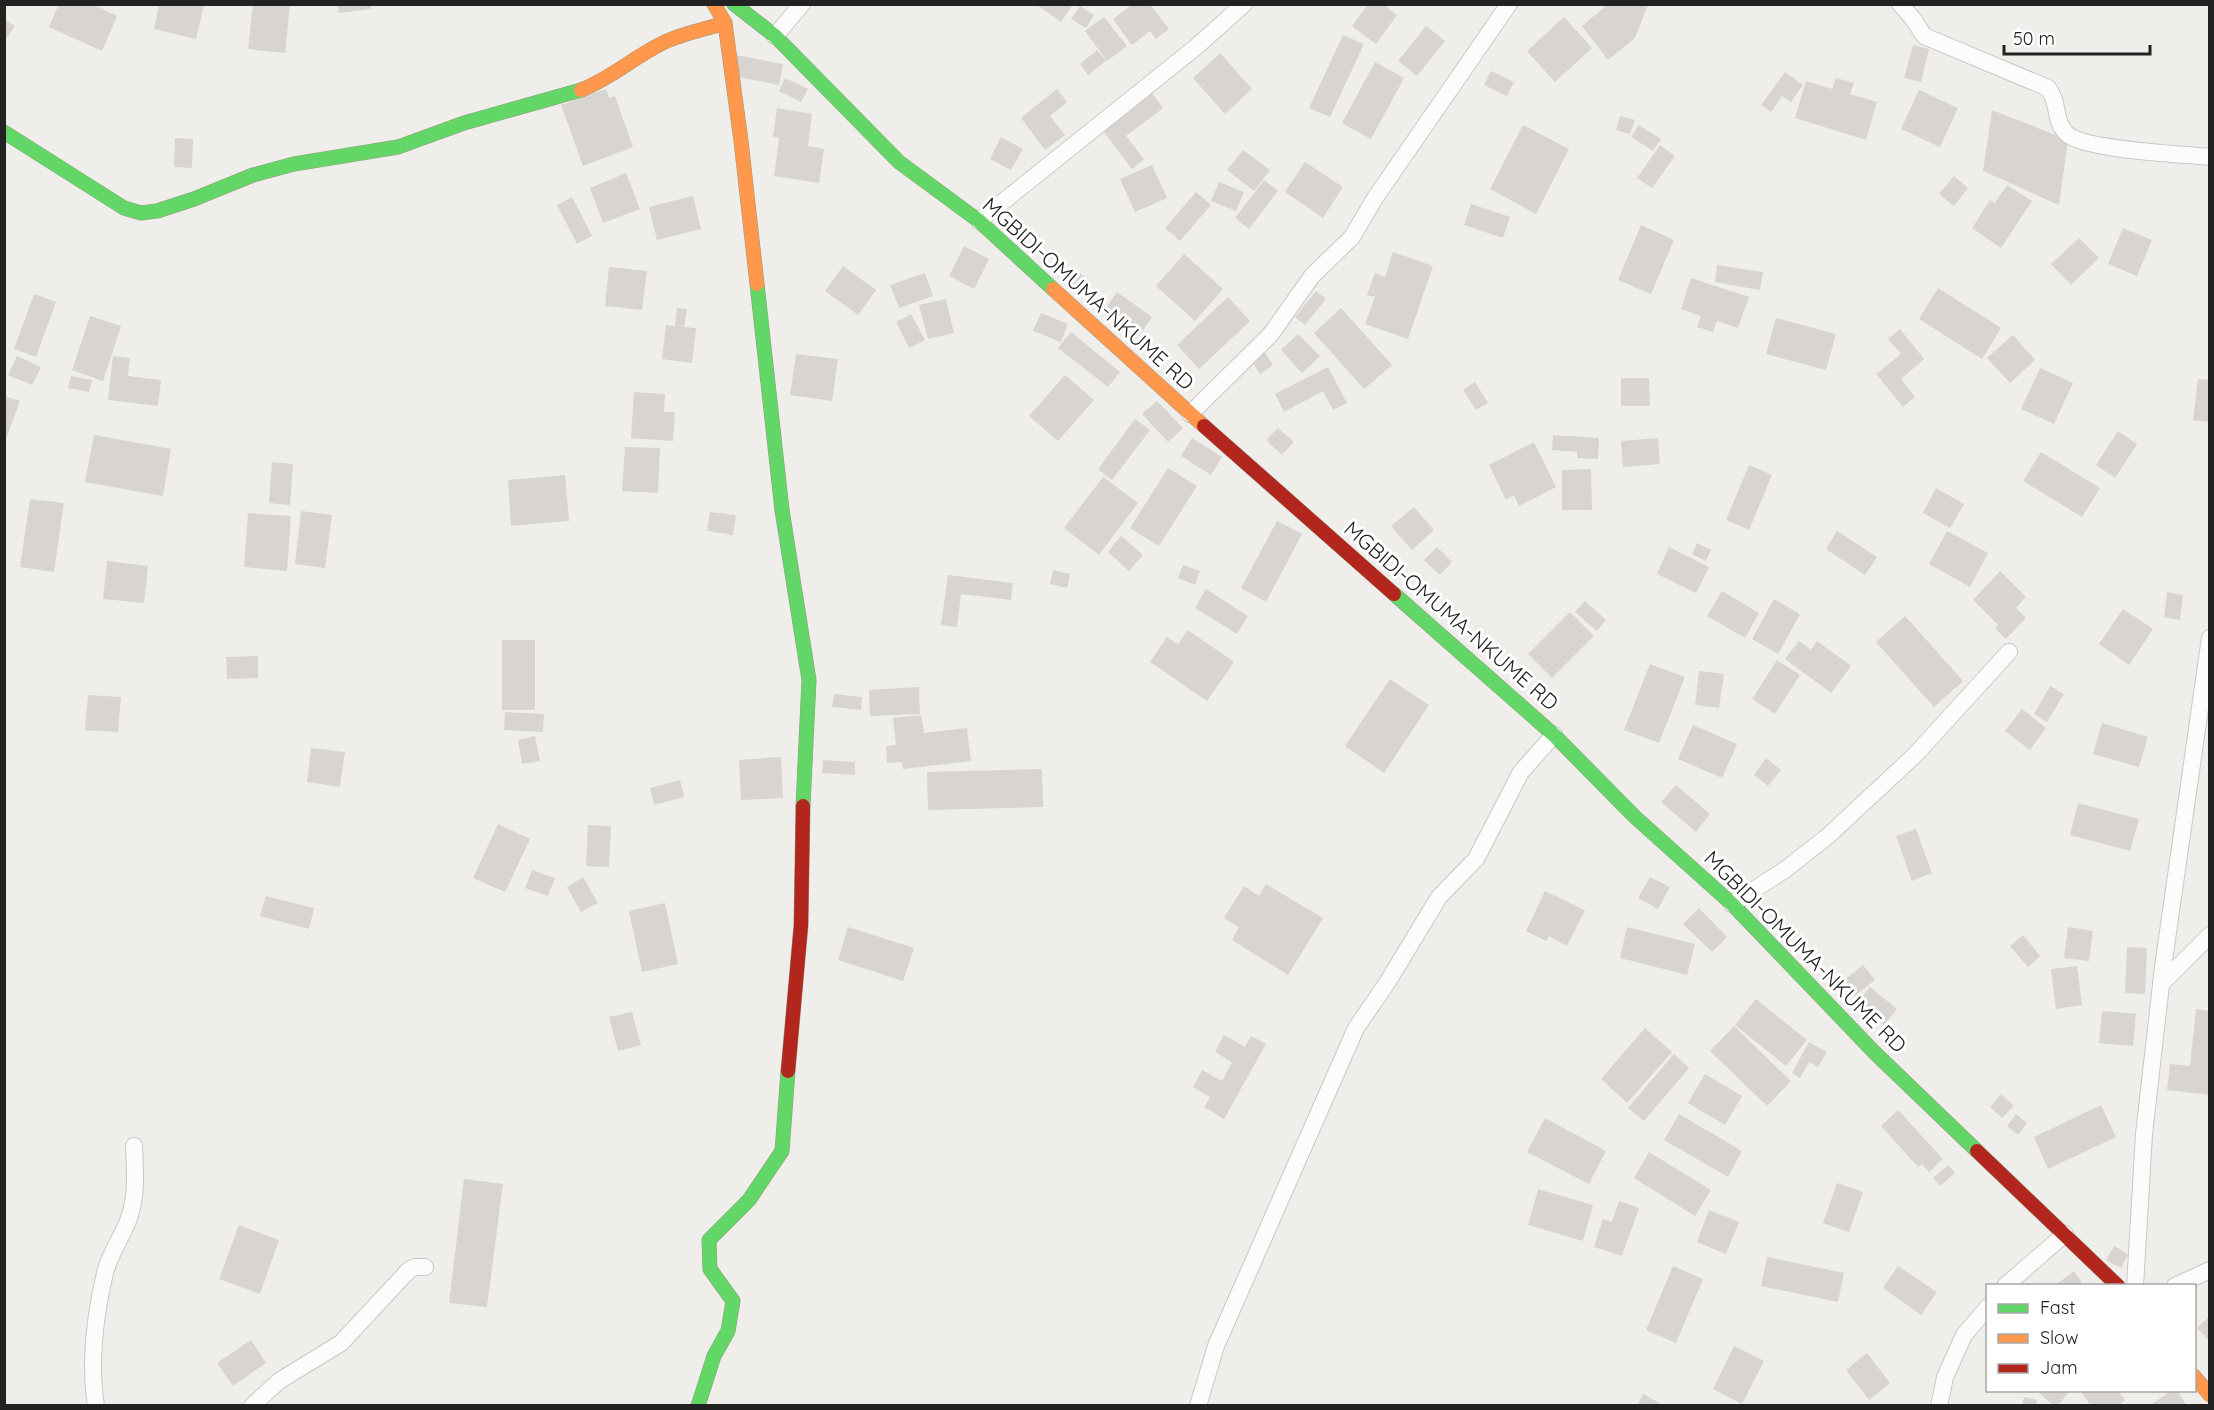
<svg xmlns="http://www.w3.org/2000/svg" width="2214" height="1410" font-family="Quicksand,sans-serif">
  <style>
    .building { fill: #d7d4d2 }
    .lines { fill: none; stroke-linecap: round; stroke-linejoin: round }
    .street-casing { stroke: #c9c8c7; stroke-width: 18 }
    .fast-casing { stroke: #999a82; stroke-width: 15 }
    .slow-casing { stroke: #999a82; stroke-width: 15 }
    .jam-casing { stroke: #999a82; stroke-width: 15 }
    .street { stroke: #fdfcfc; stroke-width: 16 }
    .fast { stroke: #63d668; stroke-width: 14 }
    .slow { stroke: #ff974d; stroke-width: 14 }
    .jam { stroke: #b3261e; stroke-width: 14 }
    .labels { text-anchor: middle; stroke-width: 6; stroke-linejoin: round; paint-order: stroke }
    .street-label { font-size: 21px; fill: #222; stroke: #fff }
  </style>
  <rect width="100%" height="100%" fill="#f0eeeb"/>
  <g class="building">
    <path d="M59 4H92L117 16 102 51 49 27Z"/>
    <path d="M253 4H290L285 53 248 49Z"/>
    <path d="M337 4H371V9L339 13Z"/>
    <path d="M1040 4H1073L1061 22 1038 6Z"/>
    <path d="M1133 4H1150L1169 29 1156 39 1150 31 1132 45 1113 19Z"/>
    <path d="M1368 4H1383L1397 15 1376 44 1352 26Z"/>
    <path d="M159 5H204L196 39 154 29Z"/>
    <path d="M1607 5H1648L1635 38 1608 60 1582 26Z"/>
    <path d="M1080 6 1094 15 1086 28 1071 19Z"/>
    <path d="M1104 17 1127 46 1107 61 1085 31Z"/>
    <path d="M1564 17 1592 48 1555 82 1527 51Z"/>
    <path d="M4 19 15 26 4 42Z"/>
    <path d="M1426 26 1445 41 1417 76 1398 61Z"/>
    <path d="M1343 35 1364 44 1330 117 1309 108Z"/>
    <path d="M1913 45 1929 49 1921 82 1904 78Z"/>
    <path d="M1097 50 1106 61 1088 75 1080 64Z"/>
    <path d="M1220 53 1252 89 1225 114 1193 78Z"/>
    <path d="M731 54 783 64 779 85 727 75Z"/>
    <path d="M1375 62 1404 78 1371 139 1342 123Z"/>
    <path d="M1491 71 1514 82 1507 96 1484 85Z"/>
    <path d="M1785 72 1803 85 1791 102 1782 96 1771 112 1761 105Z"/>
    <path d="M785 78 808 89 801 102 779 91Z"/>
    <path d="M1836 78 1854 83 1850 94 1877 102 1866 140 1795 118 1806 81 1832 89Z"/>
    <path d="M606 89 609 98 615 96 633 147 583 166 561 105Z"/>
    <path d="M1057 89 1067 102 1050 116 1065 135 1045 150 1021 118Z"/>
    <path d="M1919 90 1958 108 1940 147 1901 129Z"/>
    <path d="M1152 93 1163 108 1126 136 1144 159 1132 169 1103 131Z"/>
    <path d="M777 108 812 114 808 146 824 149 819 183 774 176 779 138 773 137Z"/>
    <path d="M1992 110 2068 140 2059 205 1983 171Z"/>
    <path d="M1620 116 1635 120 1630 134 1616 130Z"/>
    <path d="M1523 125 1569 149 1536 214 1490 189Z"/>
    <path d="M1639 125 1661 139 1653 151 1631 137Z"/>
    <path d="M1001 137 1023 149 1011 170 990 159Z"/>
    <path d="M175 138 193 139 192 168 174 167Z"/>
    <path d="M1660 145 1675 156 1652 188 1637 178Z"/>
    <path d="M1243 150 1270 170 1254 191 1227 170Z"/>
    <path d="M1305 162 1343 187 1323 218 1285 192Z"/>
    <path d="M1152 165 1167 198 1135 212 1120 179Z"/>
    <path d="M626 173 640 209 603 223 590 188Z"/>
    <path d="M1954 176 1968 188 1954 206 1939 194Z"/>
    <path d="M1264 180 1278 191 1249 229 1235 218Z"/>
    <path d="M1219 182 1244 192 1236 211 1211 201Z"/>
    <path d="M2007 185 2032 201 2001 248 1972 228 1990 200 1995 203Z"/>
    <path d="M1196 192 1211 205 1180 241 1165 228Z"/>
    <path d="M693 196 701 229 657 240 649 207Z"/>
    <path d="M572 197 592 236 577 244 557 205Z"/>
    <path d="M1471 204 1510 217 1503 238 1464 225Z"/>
    <path d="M1641 225 1674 240 1651 294 1618 280Z"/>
    <path d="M2123 228 2152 240 2137 276 2108 264Z"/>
    <path d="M2079 238 2099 258 2071 285 2051 264Z"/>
    <path d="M964 246 989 259 974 289 949 276Z"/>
    <path d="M1393 252 1433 266 1408 339 1365 324 1375 297 1367 295 1375 273 1385 277Z"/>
    <path d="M1184 254 1223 289 1195 321 1156 286Z"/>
    <path d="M1717 265 1763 272 1760 290 1715 282Z"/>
    <path d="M843 266 876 290 858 315 825 291Z"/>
    <path d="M609 267 647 271 642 310 605 306Z"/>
    <path d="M925 273 933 296 899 308 890 285Z"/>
    <path d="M1080 273 1091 282 1083 293 1071 283Z"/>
    <path d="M1691 278 1749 297 1738 328 1717 321 1713 332 1697 327 1701 316 1681 309Z"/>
    <path d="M1938 288 2001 328 1982 359 1919 319Z"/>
    <path d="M1316 291 1326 299 1305 325 1295 317Z"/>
    <path d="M1117 292 1152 317 1139 336 1104 311Z"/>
    <path d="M34 294 56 302 36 357 14 349Z"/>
    <path d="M1228 297 1250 321 1199 369 1177 345Z"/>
    <path d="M946 299 954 333 928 339 919 305Z"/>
    <path d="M677 308 687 309 684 327 696 328 692 363 662 359 666 325 675 326Z"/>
    <path d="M1341 308 1392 365 1364 389 1314 333Z"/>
    <path d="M1041 313 1068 324 1061 342 1033 331Z"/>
    <path d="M911 314 925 340 909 348 896 322Z"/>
    <path d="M90 316 121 326 103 381 72 370Z"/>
    <path d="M1776 318 1836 334 1826 370 1766 354Z"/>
    <path d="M1900 329 1924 359 1901 379 1915 397 1903 407 1876 374 1901 354 1888 339Z"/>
    <path d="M1071 332 1120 372 1108 387 1058 348Z"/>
    <path d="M1298 334 1320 356 1302 373 1281 350Z"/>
    <path d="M2013 335 2035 360 2010 383 1987 358Z"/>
    <path d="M1265 353 1273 365 1260 374 1252 361Z"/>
    <path d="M796 354 838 359 832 401 790 395Z"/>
    <path d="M17 356 41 367 32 385 8 375Z"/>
    <path d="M113 356 130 358 128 376 161 380 158 406 108 400Z"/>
    <path d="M1328 367 1347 403 1333 410 1323 391 1284 412 1275 394Z"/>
    <path d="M2040 368 2073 383 2054 424 2021 409Z"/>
    <path d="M1065 375 1094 400 1058 441 1029 416Z"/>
    <path d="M71 376 92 380 89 392 68 388Z"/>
    <path d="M1621 378H1649L1650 406H1621Z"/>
    <path d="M2198 379 2210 380V422L2193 420Z"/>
    <path d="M1475 382 1488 403 1476 410 1463 390Z"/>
    <path d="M634 392 665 394 664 412H675L673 441 631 438Z"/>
    <path d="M4 396 20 401 5 442H4Z"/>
    <path d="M1157 401 1183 428 1168 442 1142 414Z"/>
    <path d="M1135 419 1150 430 1112 480 1098 469Z"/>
    <path d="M1278 428 1294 442 1282 455 1266 440Z"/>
    <path d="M2118 431 2137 444 2115 478 2096 465Z"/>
    <path d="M94 435 171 449 163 496 85 482Z"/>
    <path d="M1553 435 1599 438 1598 459 1577 458V452L1552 450Z"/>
    <path d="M1192 438 1222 457 1211 475 1181 456Z"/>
    <path d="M1658 438 1660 464 1623 467 1621 441Z"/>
    <path d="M1534 442 1556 487 1519 506 1514 495 1506 500 1489 465Z"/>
    <path d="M625 447 660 448 658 493 622 491Z"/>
    <path d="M2041 452 2100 488 2082 517 2023 481Z"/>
    <path d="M272 462 293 464 290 505 269 503Z"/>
    <path d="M1749 465 1772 475 1749 530 1726 520Z"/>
    <path d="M1168 468 1197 486 1159 546 1130 528Z"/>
    <path d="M1591 469 1592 510H1562V470Z"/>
    <path d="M565 475 569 521 511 526 508 480Z"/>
    <path d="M1103 477 1138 503 1099 555 1064 528Z"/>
    <path d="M1936 488 1964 504 1950 528 1923 513Z"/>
    <path d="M30 499 64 503 54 572 20 567Z"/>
    <path d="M1414 507 1434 530 1412 550 1391 526Z"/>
    <path d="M301 511 332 515 325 568 295 564Z"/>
    <path d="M710 512 736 515 733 535 707 531Z"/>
    <path d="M248 513 291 516 287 571 244 567Z"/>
    <path d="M1277 521 1302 534 1266 602 1241 588Z"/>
    <path d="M1837 531 1877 557 1865 575 1826 549Z"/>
    <path d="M1947 531 1988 553 1970 587 1929 564Z"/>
    <path d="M1121 536 1143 555 1129 571 1108 552Z"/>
    <path d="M1697 543 1711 550 1706 561 1692 554Z"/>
    <path d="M1437 547 1452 562 1440 575 1424 560Z"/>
    <path d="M1669 547 1709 567 1696 593 1657 574Z"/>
    <path d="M107 561 148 566 144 603 103 599Z"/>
    <path d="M1183 565 1200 571 1195 585 1178 578Z"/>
    <path d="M1053 570 1070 574 1067 588 1050 584Z"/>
    <path d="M2000 571 2026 597 2016 608 2026 618 2006 639 1995 628 1998 625 1973 600Z"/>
    <path d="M948 575 1013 583 1011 600 961 594 957 627 941 625Z"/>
    <path d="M1206 589 1248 616 1237 634 1195 608Z"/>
    <path d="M1722 591 1759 613 1745 638 1707 616Z"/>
    <path d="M2167 592 2183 595 2180 620 2164 617Z"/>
    <path d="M1774 599 1800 614 1778 654 1752 639Z"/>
    <path d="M1585 601 1606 620 1597 631 1575 612Z"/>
    <path d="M2123 609 2153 629 2129 665 2099 644Z"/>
    <path d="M1570 612 1594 636 1552 678 1528 654Z"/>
    <path d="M1905 616 1963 681 1934 707 1876 642Z"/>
    <path d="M1188 630 1234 662 1207 701 1150 662 1167 637 1178 644Z"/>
    <rect x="502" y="640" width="33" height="70"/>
    <path d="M1799 641 1811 650 1817 641 1851 666 1831 693 1785 659Z"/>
    <path d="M258 656V678L227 679 226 657Z"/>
    <path d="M1777 660 1800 675 1775 714 1752 699Z"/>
    <path d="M1650 664 1685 677 1659 743 1624 730Z"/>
    <path d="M1699 671 1724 674 1719 708 1695 705Z"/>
    <path d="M1390 679 1429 705 1384 773 1345 746Z"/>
    <path d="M2050 686 2064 694 2047 722 2034 714Z"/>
    <path d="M919 687 920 714 870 716 869 690Z"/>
    <path d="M834 694 862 697 861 710 832 707Z"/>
    <path d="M88 695 121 697 118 732 85 730Z"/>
    <path d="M2022 709 2046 728 2030 750 2005 731Z"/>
    <path d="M505 712 544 714 543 732 504 730Z"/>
    <path d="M921 715 924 733 967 728 971 761 903 769 902 762 887 763 886 746 896 745 893 718Z"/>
    <path d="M2102 723 2148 737 2139 767 2093 754Z"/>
    <path d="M1693 725 1737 744 1722 778 1678 759Z"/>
    <path d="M535 736 540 761 522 764 518 740Z"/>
    <path d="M311 748 345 752 340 787 307 782Z"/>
    <path d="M781 757 783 798 741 800 739 760Z"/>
    <path d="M1766 758 1781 770 1768 786 1754 775Z"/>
    <path d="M823 760 855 762V775L822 773Z"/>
    <path d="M1042 769 1043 807 928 810 927 772Z"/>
    <path d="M680 780 684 797 654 805 650 788Z"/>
    <path d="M1676 785 1710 814 1696 832 1661 802Z"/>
    <path d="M2078 803 2139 819 2130 851 2070 835Z"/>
    <path d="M498 824 530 839 505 892 473 878Z"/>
    <path d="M588 825 611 826 609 867 586 866Z"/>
    <path d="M1916 829 1932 873 1912 881 1896 836Z"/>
    <path d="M532 870 555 878 548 896 525 888Z"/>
    <path d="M583 877 598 903 581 912 567 887Z"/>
    <path d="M1650 877 1670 887 1658 909 1638 898Z"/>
    <path d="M1266 884 1323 918 1288 975 1232 940 1239 927 1224 918 1244 886 1259 896Z"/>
    <path d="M1545 891 1585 910 1567 946 1549 936 1546 941 1526 931Z"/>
    <path d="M266 896 314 908 309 929 260 916Z"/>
    <path d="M665 903 678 964 642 972 629 911Z"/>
    <path d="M1699 908 1727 937 1712 952 1683 924Z"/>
    <path d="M848 927 914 948 903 981 838 960Z"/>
    <path d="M1627 927 1695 944 1687 975 1620 958Z"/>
    <path d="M2068 927 2093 931 2089 961 2064 958Z"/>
    <path d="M2023 935 2040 956 2028 967 2010 946Z"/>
    <path d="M2127 947 2147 948 2145 994 2125 993Z"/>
    <path d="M1863 965 1875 980 1855 996 1843 981Z"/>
    <path d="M2077 966 2082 1005 2056 1009 2051 969Z"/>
    <path d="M1870 987 1897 1009 1884 1025 1857 1003Z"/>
    <path d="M1756 999 1807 1040 1786 1066 1735 1025Z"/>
    <path d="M2196 1009 2210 1011V1095L2167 1090 2170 1064 2190 1066Z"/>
    <path d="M2102 1011 2136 1014 2133 1046 2099 1043Z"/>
    <path d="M632 1012 641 1045 618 1051 609 1017Z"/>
    <path d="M1734 1026 1791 1081 1767 1106 1710 1051Z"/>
    <path d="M1645 1028 1672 1052 1627 1103 1601 1079Z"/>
    <path d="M1224 1035 1245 1047 1251 1036 1266 1044 1224 1119 1204 1107 1210 1097 1193 1087 1202 1070 1222 1081 1232 1062 1215 1052Z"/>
    <path d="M1809 1042 1827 1052 1818 1067 1809 1062 1800 1078 1792 1073Z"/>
    <path d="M1674 1054 1689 1068 1644 1121 1628 1108Z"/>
    <path d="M1705 1074 1742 1096 1725 1125 1688 1103Z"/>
    <path d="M2001 1094 2014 1106 2002 1118 1990 1107Z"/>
    <path d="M2101 1105 2116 1137 2048 1169 2034 1137Z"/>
    <path d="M1898 1110 1943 1159 1929 1172 1922 1164 1918 1167 1881 1126Z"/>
    <path d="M1679 1114 1742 1151 1728 1177 1664 1140Z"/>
    <path d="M2016 1114 2027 1123 2018 1135 2007 1126Z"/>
    <path d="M1545 1118 1606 1151 1589 1184 1527 1152Z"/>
    <path d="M1649 1152 1711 1190 1695 1216 1634 1178Z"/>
    <path d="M1948 1165 1955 1173 1940 1186 1933 1178Z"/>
    <path d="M464 1179 503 1184 487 1307 449 1303Z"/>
    <path d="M1837 1183 1863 1192 1849 1232 1823 1223Z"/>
    <path d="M1538 1189 1593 1205 1583 1241 1528 1225Z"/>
    <path d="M1619 1201 1639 1208 1622 1256 1594 1247 1603 1219 1612 1222Z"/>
    <path d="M1709 1210 1739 1222 1726 1254 1697 1242Z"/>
    <path d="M239 1225 279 1240 260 1294 219 1279Z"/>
    <path d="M2114 1246 2128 1254 2121 1268 2106 1260Z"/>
    <path d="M1767 1257 1844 1273 1838 1302 1761 1286Z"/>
    <path d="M1673 1266 1703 1279 1676 1343 1646 1330Z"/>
    <path d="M1898 1266 1937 1292 1921 1315 1883 1288Z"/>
    <path d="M2074 1271 2084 1286H2059L2057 1284Z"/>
    <path d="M2210 1316V1342L2197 1328Z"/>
    <path d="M251 1340 266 1363 233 1386 217 1363Z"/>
    <path d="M1734 1346 1764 1361 1742 1404 1713 1389Z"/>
    <path d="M1867 1353 1890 1383 1869 1400 1846 1370Z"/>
    <path d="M2036 1390H2070L2058 1406H2054Z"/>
    <path d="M2080 1390H2117L2125 1400 2118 1406H2091Z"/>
    <path d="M2172 1390H2177L2187 1406H2149Z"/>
    <path d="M1643 1394 1665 1406H1637Z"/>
    <path d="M2024 1397 2037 1400 2036 1406H2022Z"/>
  </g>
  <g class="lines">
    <g class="street-casing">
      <g id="street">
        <path d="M1900 4 1914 20 1924 36 2048 88C2060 103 2053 121 2067 134 2084 150 2182 154 2210 157"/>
        <path d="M775 36 802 4"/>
        <path d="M979 221 1196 47 1244 4"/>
        <path d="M1190 414 1271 334 1312 276 1352 237 1375 198 1509 4"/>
        <path d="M1732 904 1786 869 1828 836 1915 755 2009 652"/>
        <path d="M2161 984 2210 935"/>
        <path d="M2005 1286 2065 1234"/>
        <path d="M2135 1286 2144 1134 2163 967 2210 638"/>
        <path d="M2175 1286 2210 1270"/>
        <path d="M96 1406C89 1362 95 1316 105 1273 110 1252 124 1235 130 1215 137 1193 135 1169 134 1146"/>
        <path d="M252 1406 279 1381 341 1343 408 1271 414 1267H425"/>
        <path d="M1198 1406 1216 1346 1356 1028 1387 983 1439 897 1476 859 1521 772 1554 735"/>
        <path d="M1939 1406 1945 1377 1964 1335 1988 1307"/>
      </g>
    </g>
    <g class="fast-casing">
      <g id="fast">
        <path d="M734 4 775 36 899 162 979 221 1053 289"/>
        <path d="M4 132 124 208 141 213 157 211 194 199 253 175 294 164 398 147 464 123 581 90"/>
        <path d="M757 284 782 510 809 680 803 806"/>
        <path d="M1394 594 1554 735 1635 817 1732 904 1875 1053 1977 1151"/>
        <path d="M698 1406 714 1356 728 1331 733 1301 710 1269 709 1240 749 1200 782 1151 788 1071"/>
      </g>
    </g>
    <g class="slow-casing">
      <g id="slow">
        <path d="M714 4 725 23 741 141 757 284"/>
        <path d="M581 90C612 78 636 55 667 41 685 33 706 29 725 23"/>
        <path d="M1053 289 1204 426"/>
        <path d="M2194 1376 2210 1395"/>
      </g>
    </g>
    <g class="jam-casing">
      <g id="jam">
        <path d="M1204 426 1394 594"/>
        <path d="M788 1071 801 925 803 806"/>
        <path d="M1977 1151 2118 1286"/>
      </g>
    </g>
    <use href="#street" class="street"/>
    <use href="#fast" class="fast"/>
    <use href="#slow" class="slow"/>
    <use href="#jam" class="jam"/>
  </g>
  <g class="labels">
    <g class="street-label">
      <text transform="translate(1088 294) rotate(42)" y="7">MGBIDI-OMUMA-NKUME RD</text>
      <text transform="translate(1451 616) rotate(41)" y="7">MGBIDI-OMUMA-NKUME RD</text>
      <text transform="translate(1805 952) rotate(45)" y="7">MGBIDI-OMUMA-NKUME RD</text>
    </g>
  </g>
  <rect width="2214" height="1410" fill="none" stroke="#222222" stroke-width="12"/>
  <rect x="1986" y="1284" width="210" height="108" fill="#ffffff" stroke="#a7a7a7" stroke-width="1.5"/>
  <rect x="1998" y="1304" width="30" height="9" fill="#63d668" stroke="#a7a7a7" stroke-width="1.5"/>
  <text x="2040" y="1314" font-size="18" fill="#222222">Fast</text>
  <rect x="1998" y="1334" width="30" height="9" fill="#ff974d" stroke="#a7a7a7" stroke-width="1.5"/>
  <text x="2040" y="1344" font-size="18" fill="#222222">Slow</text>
  <rect x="1998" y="1364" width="30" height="9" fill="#b3261e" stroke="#a7a7a7" stroke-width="1.5"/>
  <text x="2040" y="1374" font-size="18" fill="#222222">Jam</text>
  <path d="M2004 45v9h146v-9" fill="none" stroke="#222222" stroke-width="3"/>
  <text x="2013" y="45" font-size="18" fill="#222222" stroke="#ffffff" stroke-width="4.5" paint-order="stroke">50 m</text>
</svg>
